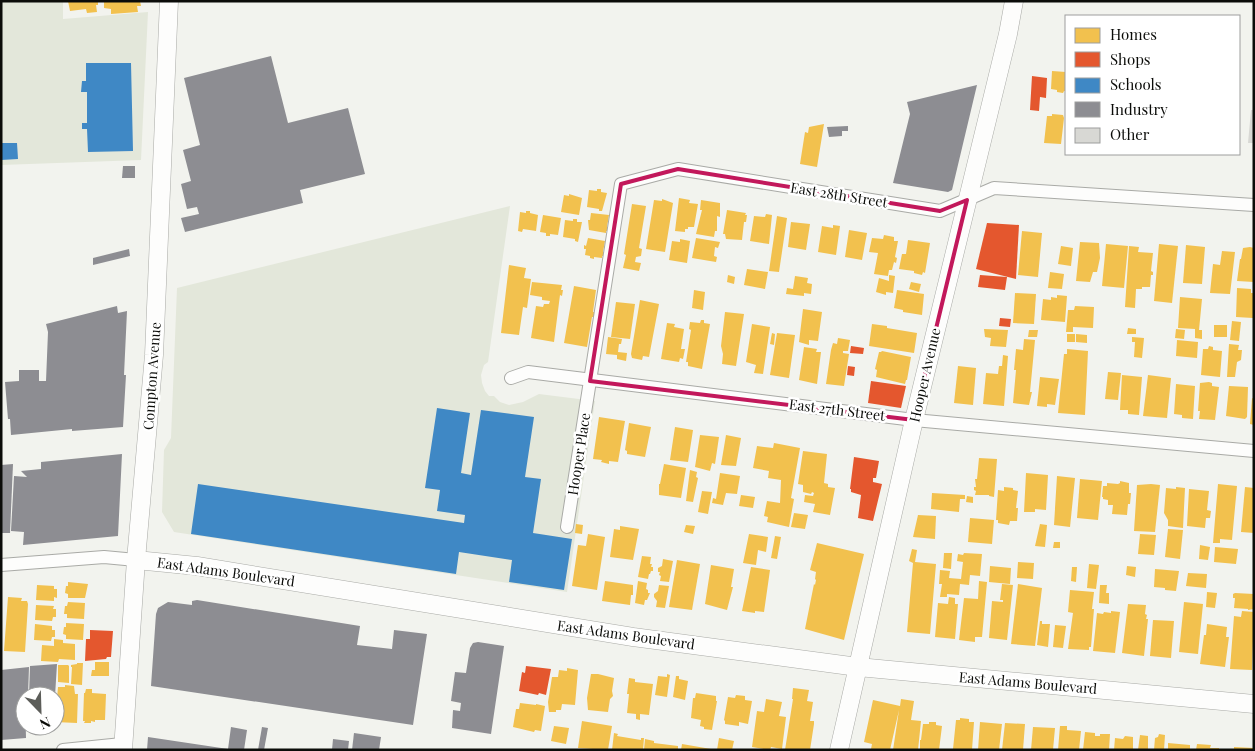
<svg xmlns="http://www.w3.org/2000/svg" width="1255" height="751" font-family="'Playfair Display',serif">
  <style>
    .built { fill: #e3e7da }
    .homes { fill: #f2c14e }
    .shops { fill: #e4572e }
    .schools { fill: #3f88c5 }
    .industry { fill: #8d8d92 }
    .building { fill: #d8d8d4 }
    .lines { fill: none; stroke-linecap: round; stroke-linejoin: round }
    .street-casing { stroke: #a9aaa6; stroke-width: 14 }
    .secondary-casing { stroke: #a9aaa6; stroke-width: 19 }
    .street { stroke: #fdfdfc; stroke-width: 12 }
    .secondary { stroke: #fdfdfc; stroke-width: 18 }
    .marked { fill: none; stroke: #c2185b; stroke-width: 4; stroke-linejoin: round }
    .labels { text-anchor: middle; stroke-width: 5; stroke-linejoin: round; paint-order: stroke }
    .street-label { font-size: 14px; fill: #0b0c09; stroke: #fff }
  </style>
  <rect width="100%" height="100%" fill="#f2f3ee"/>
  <g class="built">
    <path d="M1 1H63V19L148 12 141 160 1 165Z"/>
    <path d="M510 206 488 362 484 365 481 375 482 383 485 391 489 396H494L500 402 509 405 523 402 539 394 595 401 567 592 174 532 162 512 164 450 171 438 177 288Z"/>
  </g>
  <g class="homes">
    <path d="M68 1H98V5H96L97 12 87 13 86 9 70 11Z"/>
    <path d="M104 1H140L141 6H137L138 12 111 14V9L104 8Z"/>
    <path d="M1052 71 1066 72V91H1064L1063 93 1057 92V90L1051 89Z"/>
    <path d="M1052 114 1063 115 1064 118 1061 144 1044 143 1047 116H1052Z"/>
    <path d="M824 124 817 167 800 164 805 132 808 133 809 127Z"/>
    <path d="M597 189H601V192L607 193 602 211H599V209L587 207 589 190 597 191Z"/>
    <path d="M569 194 582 198 579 215 561 212 564 195 569 196Z"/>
    <path d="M679 198 690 200 689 203 698 204 694 227H688V229H685V232L675 231Z"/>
    <path d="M662 199 673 203 665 252 646 249 654 200 662 201Z"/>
    <path d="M701 200 720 203V217L717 216V231H715L714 237 696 234 702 210H700Z"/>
    <path d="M632 204 646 206 639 248 642 249 641 256 636 257 635 262 641 263 639 271 623 268 626 255 624 254Z"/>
    <path d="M727 210 746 213 745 215H747L746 222H744L742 240 726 239 725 234H723Z"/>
    <path d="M526 211H530V213L538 215 536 231 523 229 522 232 518 231 520 212 526 213Z"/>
    <path d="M591 213 609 215 607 227H609L608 231H606V233L589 230 588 220H590Z"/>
    <path d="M766 214 772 215 769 244 750 241 754 216 765 217Z"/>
    <path d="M543 215 561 218 558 235 550 234V236H546V233L540 232Z"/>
    <path d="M777 216 787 218 779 272 769 271Z"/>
    <path d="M573 219H577V222H582L578 242 575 241V239L563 237 565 220 573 221Z"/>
    <path d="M791 222 810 224 806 250 788 247Z"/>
    <path d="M833 225 840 226 836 255 818 252 822 226 833 228Z"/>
    <path d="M849 230 867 233 862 260 845 257Z"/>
    <path d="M1022 231 1042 233 1038 277 1018 275Z"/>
    <path d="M884 235 894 237V241H898L895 257 897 258 896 263 894 262 892 270H889L888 276 874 274 878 253 869 252 872 238 883 239Z"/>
    <path d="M588 238 605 241 603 252H605L604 256H602V258L594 257V259L590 258V256L585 255 586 249H584V245L586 246Z"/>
    <path d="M696 238 720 242 718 248 715 247 714 256 717 257 716 262 692 258Z"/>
    <path d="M680 239 690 241 687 263 669 260 672 241 680 242Z"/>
    <path d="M908 240 930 243 925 273 923 272 922 275 914 273V271L899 269 902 254H906Z"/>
    <path d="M1080 242 1099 243 1100 258 1097 272H1093L1090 282 1076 281Z"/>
    <path d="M1106 244 1128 246 1124 288 1102 286Z"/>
    <path d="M1159 244 1178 246 1172 303 1154 301Z"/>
    <path d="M1186 245 1205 247 1202 284 1183 283Z"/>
    <path d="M1061 246 1073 248 1071 266 1058 264Z"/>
    <path d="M1129 246 1139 247 1138 252 1153 253 1151 271 1153 272V275H1151L1150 287H1142V289H1136L1135 308 1125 307Z"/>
    <path d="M1250 247 1254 248V282L1237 281 1240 259H1241L1243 248Z"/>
    <path d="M1222 251 1235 252 1230 294 1210 293 1213 264 1220 265Z"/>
    <path d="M509 265 526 268 524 278 531 279 527 308 523 307 519 335 501 333Z"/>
    <path d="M747 269 768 272 765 289 744 285Z"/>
    <path d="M1050 272 1064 274 1062 289 1048 288Z"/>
    <path d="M728 275 735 277 734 284 727 282Z"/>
    <path d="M889 275 895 276 893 293 886 292V295L876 292 879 278 889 281Z"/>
    <path d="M795 276 808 278 807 283 812 284 811 294 804 293V296L786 294 787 288 793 289Z"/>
    <path d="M532 282 562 285 561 290H563L562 296 560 295 554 342 531 338 536 306 543 307 544 304H549L550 301 542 300V297L530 295Z"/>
    <path d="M911 282 921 284 919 292 909 289Z"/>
    <path d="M574 286 596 290 593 312H595L594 317H592L587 347 564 343Z"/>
    <path d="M1237 288 1251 289V293H1254L1253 318 1236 317Z"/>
    <path d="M694 290 705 292 703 310 692 308Z"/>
    <path d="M897 290 924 294 922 315 903 312V310L894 308Z"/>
    <path d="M1015 293 1036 294 1034 324 1013 323Z"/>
    <path d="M1057 295 1067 296 1065 322 1041 320 1043 299 1051 300V297L1057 298Z"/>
    <path d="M1180 297 1202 299 1199 330H1202V339L1195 338V329L1178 328Z"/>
    <path d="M640 300 659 304 649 357 643 356 642 360 632 358 631 354Z"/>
    <path d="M616 302 635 304 630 339 611 337Z"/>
    <path d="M1075 306 1094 307 1093 328 1073 327V332H1066L1068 310H1074Z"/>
    <path d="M803 309 822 312 818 341 809 340V345L799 342Z"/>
    <path d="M725 312 744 314 736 366 722 364 723 354 721 346Z"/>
    <path d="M701 320H704V323L710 324 702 369 688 366V362H686L691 330 689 329 690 322 700 323Z"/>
    <path d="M1232 321 1241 322 1239 341 1230 340Z"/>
    <path d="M667 323 675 324 674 327 684 329 681 349H685L683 359 680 358 679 362 661 359Z"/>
    <path d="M752 324 770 327 763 374 754 373 756 365 746 362Z"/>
    <path d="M872 324 887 326V328L917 333 914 353 869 346Z"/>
    <rect x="1214" y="325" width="13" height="12"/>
    <path d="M1128 328 1136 329V334H1127Z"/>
    <path d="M984 329 1008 330 1006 347 990 346 991 338 985 337Z"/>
    <path d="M1176 329 1185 330 1184 339 1175 338Z"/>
    <path d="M1029 330H1038L1037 337H1028Z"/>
    <path d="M772 333 775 334 774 345 770 344Z"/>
    <path d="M777 333 795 335 789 378 770 375Z"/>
    <rect x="1067" y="334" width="8" height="8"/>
    <path d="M1076 334 1087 335V343L1076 342Z"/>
    <path d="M608 337 622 339 621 344H619L618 352 627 353 626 361 617 359V355L606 354Z"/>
    <path d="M1132 337 1144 338 1142 358 1134 357 1135 342H1132Z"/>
    <path d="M838 338 850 340 848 351H843V353L849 354 844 386 826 384 831 350 833 343 837 344Z"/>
    <path d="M1024 339 1035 340 1030 392H1032L1029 405 1013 403 1016 370H1014L1016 349 1023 350Z"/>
    <path d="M1177 340 1198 342 1197 358 1176 356Z"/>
    <path d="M1229 344 1239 345 1238 350H1242L1241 360 1237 362 1235 377H1227Z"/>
    <path d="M1209 346 1213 347V350L1222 351 1220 377 1201 375 1203 349H1208Z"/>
    <path d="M804 347 817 349 816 352H821L817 384 799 380Z"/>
    <path d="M1067 349 1088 351 1085 415 1058 413 1064 354H1067Z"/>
    <path d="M882 351 911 357 907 380H906L905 384 876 377 877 370 875 369 879 352H881Z"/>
    <path d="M1003 355 1008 356 1004 406 983 404 986 373 998 374 999 366H1002Z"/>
    <path d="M958 366 976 368 973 405 954 403Z"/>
    <path d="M1108 372 1121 373 1118 400 1105 399Z"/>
    <path d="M1122 375 1142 377 1139 415 1128 414V410H1120Z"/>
    <path d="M1148 375 1171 378 1167 418 1143 416Z"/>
    <path d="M1040 377 1059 379 1055 405 1047 404V407L1037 406Z"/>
    <path d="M1209 382 1212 383V386L1219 387 1215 420 1199 419 1200 411H1198L1200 383Z"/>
    <path d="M1176 384 1195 386 1193 419 1182 418V415L1174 414Z"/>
    <path d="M1229 386 1248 387 1247 417 1245 419 1226 416Z"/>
    <path d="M1252 398 1254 399V425L1250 424Z"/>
    <path d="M599 417 625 421 618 462 609 461V464L601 462 602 460 593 459Z"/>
    <path d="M629 423 651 427 645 457 627 454V451L625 450Z"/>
    <path d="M675 427 693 430 688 462 670 460Z"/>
    <path d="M700 435 719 437 715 464 712 463 710 471 695 467Z"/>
    <path d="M726 435 741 438 736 466 721 465Z"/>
    <path d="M774 443 800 448 791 498 794 499 789 527 767 522 768 517 764 516 767 501 780 503 781 480 768 478 769 471 753 468 757 446 773 448Z"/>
    <path d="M803 451 827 454 824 483 828 484V487L835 488 830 515 813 512 815 504 804 502 805 495 813 496 814 493 812 492 811 494 803 492V485L798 484Z"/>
    <path d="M979 458 997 459 994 497 989 496V495H975L976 491 974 490V487H976L975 479H977Z"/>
    <path d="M664 464 686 468 681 498 659 495V484H660Z"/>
    <path d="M690 470 697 472 696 477 698 478 693 502 686 501Z"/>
    <path d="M720 473 740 476 737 494 726 493 723 505 712 503 713 498 716 499Z"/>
    <path d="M1026 473 1048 475 1046 510 1035 509V512H1024Z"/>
    <path d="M1057 476 1075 478 1070 527 1054 525Z"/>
    <path d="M1080 479 1102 481 1098 520 1077 518Z"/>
    <path d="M1120 481 1129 483V493H1131L1130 504H1128L1127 515 1112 514 1113 505H1108V500L1103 499V497H1102L1103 486H1107V483L1118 484 1120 483Z"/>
    <path d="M1151 484 1160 485 1155 532 1134 531 1137 485Z"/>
    <path d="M1218 484 1237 486 1232 540 1220 539V543H1213Z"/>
    <path d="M1004 487 1013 488V490L1018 491 1016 508H1018L1017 521H1010L1009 525 998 523V520H996L998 490 1004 491Z"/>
    <path d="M1176 487 1185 488 1183 528 1168 526V520L1164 513 1166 488 1176 489Z"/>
    <path d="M1245 487 1254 488V533L1241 532Z"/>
    <path d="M1189 489 1209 491 1207 510 1211 511 1210 518H1206L1205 528 1187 526Z"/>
    <path d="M702 491 712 492 708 514 698 512Z"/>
    <path d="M932 493 965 495V499H960L959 512 931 509Z"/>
    <path d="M741 495 755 497 753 508 739 506Z"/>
    <path d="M967 496 973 497V503L966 502Z"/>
    <path d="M794 513 808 515 805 529 791 527Z"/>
    <path d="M918 515 936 516 935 539 913 537Z"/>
    <path d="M970 518 994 520 992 544 968 542Z"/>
    <path d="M576 524 583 525 582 534 575 533Z"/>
    <path d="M1040 524 1047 525 1045 547 1035 546Z"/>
    <path d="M686 525 695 526 693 534 684 532Z"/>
    <path d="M620 526 639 529 633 560 610 557 614 529 620 530Z"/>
    <path d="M1168 529 1183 530 1180 559 1165 557Z"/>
    <path d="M588 534 605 537 597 590 572 586 578 545 586 546Z"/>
    <path d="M749 534 768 537 766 552 758 550 756 565 743 563Z"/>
    <path d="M1140 534 1156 535 1154 555 1138 554Z"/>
    <path d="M775 536 781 537 777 559 771 558Z"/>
    <path d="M1054 542H1060V548H1053Z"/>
    <path d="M817 543 864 554 844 640 805 629 814 584 815 585 816 580 815 579 816 572 810 570Z"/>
    <path d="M1200 545 1210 547 1208 560 1199 559Z"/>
    <path d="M1215 547 1238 549 1236 564 1214 562Z"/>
    <path d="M912 549 917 550 915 562 936 564 930 634 907 632 913 563 909 561Z"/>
    <path d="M944 553H952L951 569 943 568Z"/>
    <path d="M964 553 982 554 980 576 970 575 969 585 960 584 959 595 947 594V597H940L942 584H939L940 570 950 571 949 578 961 579 963 562 957 561 958 554 963 555Z"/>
    <path d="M642 556 651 557 650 564H652L651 567H653V571H651L650 574H649L648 579 638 577Z"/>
    <path d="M663 559 673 561 669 582 660 581 661 576 659 575 660 572H658V568L662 566Z"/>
    <path d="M677 560 700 564 692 610 669 607Z"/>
    <path d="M1018 562 1034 563 1033 579 1017 578Z"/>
    <path d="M1089 564 1099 565 1096 589 1087 588Z"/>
    <path d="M711 565 734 569 731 587H733L727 610 705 604Z"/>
    <path d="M990 566 1011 568 1010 584 989 582Z"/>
    <path d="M1127 566 1136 567 1135 577 1126 575Z"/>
    <path d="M751 567 770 570 764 612 755 611V613L742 611Z"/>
    <path d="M1072 567H1077L1076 582 1071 581Z"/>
    <path d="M1155 569 1179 571 1176 591 1165 590V588L1154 587Z"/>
    <path d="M1188 573 1207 574 1206 588 1186 586Z"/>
    <path d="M605 581 633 585V595H631L630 605 602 601Z"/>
    <path d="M638 581 647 583 646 589 648 590V593H650L647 600H645L644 605 635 603Z"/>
    <path d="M979 581 987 582 982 637H975V642L959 640 964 598 978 599Z"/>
    <path d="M68 582 88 584 85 598H68V594L65 593 66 586H68Z"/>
    <path d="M1002 584 1013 585 1007 640 989 638 992 601 1003 602V600H1000Z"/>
    <path d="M1018 584 1042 588 1035 646 1011 644Z"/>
    <path d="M37 585 54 586V589H57V598L54 597V601L36 600Z"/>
    <path d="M659 585 669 586 665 608 656 607 657 601 654 597V594L658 591Z"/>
    <path d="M1100 585H1107L1106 593H1109V604L1099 603Z"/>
    <path d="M1070 590 1094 592 1092 609H1094L1091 647H1089V650L1068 649 1073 613 1068 612Z"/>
    <path d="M1207 592 1217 593 1215 608 1206 607Z"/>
    <path d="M1235 593 1254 594V609L1248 610V609L1234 608 1235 598H1233V594Z"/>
    <path d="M8 597 22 598 21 601H27L28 604 25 652 4 651Z"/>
    <path d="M949 597 955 598V604H958L955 639 935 637 938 603 948 604Z"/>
    <path d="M68 602 85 603 84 619 67 618V614H64L65 606H67Z"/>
    <path d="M1184 602 1203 604 1198 654 1179 652Z"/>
    <path d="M1128 604 1146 605 1145 614 1147 615 1146 619H1148L1144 656 1122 653Z"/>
    <path d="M36 605 54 606 53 609H56V617H53L52 621 35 620Z"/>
    <path d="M1111 611 1120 612 1115 653 1093 651 1097 613 1103 614 1104 612 1111 613Z"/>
    <path d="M1242 611 1254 612 1252 670 1230 669 1234 616 1241 617Z"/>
    <path d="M1153 620 1174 621 1171 658 1150 656Z"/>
    <path d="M1040 621H1042V624H1050L1048 647 1037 645Z"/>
    <path d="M66 623 84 624 83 640 66 639V635L63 634 64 627H66Z"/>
    <path d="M35 624 52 626V630H55V637H52L51 641 34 640Z"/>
    <path d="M1207 624 1227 627 1226 637H1229L1225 667 1200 664 1204 635H1206Z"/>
    <path d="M1055 625 1066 626 1063 648 1053 647Z"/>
    <path d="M54 639 63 640V643L75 644V660L59 659 58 662 41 661 42 645 54 646Z"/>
    <path d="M95 662H109V676H91L92 670H95Z"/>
    <path d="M77 663H83L82 685 71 684 72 667H71V665L77 664Z"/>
    <path d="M58 665H68L69 666V683L58 682Z"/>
    <path d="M567 668 578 670 575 705 562 704 561 710H556V712H549L548 702 552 677H558L559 670 567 671Z"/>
    <path d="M591 674H598L614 678 612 691 613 696 610 699 608 712 588 710 587 698Z"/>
    <path d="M667 674 670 675 667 697 655 695 658 676 667 677Z"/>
    <path d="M676 676H679V679L688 681 685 700 673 697Z"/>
    <path d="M629 678 635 679V682L653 684 649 715 640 714V720L636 719V714L627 713 629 694H627Z"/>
    <path d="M65 685 74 686 75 694H78L77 723 55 722 58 687H65Z"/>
    <path d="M793 688 809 690 807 701 813 702 810 721H814V724L810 750H785L793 699H792Z"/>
    <path d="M86 689H92V693L106 694 105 720H95V722L91 721V723H84L85 721H83L84 693H85Z"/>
    <path d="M696 693 716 696V701H717L712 730 704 729V727L700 726 701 720 691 718 693 698H695Z"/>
    <path d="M736 695 745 696V700L752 701 748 724 739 722V726L725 724V721L724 720 728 697 735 698Z"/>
    <path d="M766 699 782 702 779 716 786 717 782 749 771 747 770 750 752 747 757 711 764 712Z"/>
    <path d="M901 699 914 701 911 720 921 721 918 750H893L899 710 890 750 871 749 872 744 864 742 873 700 900 706Z"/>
    <path d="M520 703 536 705V704L545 706 541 731 535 730 534 732 513 727 516 709H519Z"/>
    <path d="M960 718 969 719V722H974L972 750 953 749 956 720H960Z"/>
    <path d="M582 721 612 726 608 750 578 748Z"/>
    <path d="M929 722H936V725L942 726 939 750H920V740H921L923 724H929Z"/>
    <path d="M980 722 1002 724 999 750H978Z"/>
    <path d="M1005 723 1025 724 1023 750H1002Z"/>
    <path d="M554 726 569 728 566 744 551 741Z"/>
    <path d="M1060 726H1067V730L1081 731 1079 750H1058Z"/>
    <path d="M1033 727 1055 728 1053 750H1031Z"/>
    <path d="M1085 732 1095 733V736H1100V734H1110L1109 750H1083Z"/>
    <path d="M614 733 618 734 617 736 641 740V738H644L643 750H612Z"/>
    <path d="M1159 734 1165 735 1164 750H1154L1155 738 1158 737Z"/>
    <path d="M1140 735 1148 736V750H1138Z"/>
    <path d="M1125 736 1133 737V750H1114L1115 738 1123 739Z"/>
    <path d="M719 738 734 741 732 750H717Z"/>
    <path d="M645 739 654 741V743L678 746V750H644Z"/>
    <path d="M1168 743 1190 745V750H1168Z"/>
    <path d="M682 744 711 749V750H681Z"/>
    <path d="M1197 744 1211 745 1210 748H1219V750H1196Z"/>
    <path d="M1234 747 1254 748V750H1234Z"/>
  </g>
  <g class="shops">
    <path d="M1032 76 1047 78 1046 98 1040 97 1039 111 1030 110Z"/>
    <path d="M987 223 1019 225 1016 279 976 269Z"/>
    <path d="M980 275 1007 277 1005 290 978 287Z"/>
    <path d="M1000 318 1011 319 1010 327 999 326Z"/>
    <path d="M851 346 864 348 863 354 850 353Z"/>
    <path d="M848 366 855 367 854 376 847 375Z"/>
    <path d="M871 381 906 386 901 408 868 403Z"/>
    <path d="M854 457 879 461 876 478H873V482L882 484 873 521 858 518 861 495 851 492V489H850Z"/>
    <path d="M90 630 113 631 111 657H107L106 659 85 661 86 639H90Z"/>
    <path d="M526 666 551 669 546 695 539 693 538 695 519 691 522 672 525 673Z"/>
  </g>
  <g class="schools">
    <path d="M86 63H131L133 151 88 152 87 129H82V123H87V92H81L82 81H86Z"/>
    <path d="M1 143H17L18 159 1 160Z"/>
    <path d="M437 408 470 413 461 473 471 475 481 410 534 417 525 477 541 479 533 533 572 539 564 590 509 582 512 560 459 552 456 574 191 534 198 484 464 523 465 515 437 511 440 490 425 488Z"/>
  </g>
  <g class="industry">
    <path d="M271 56 288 123 348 108 365 174 300 190 303 203 185 232 181 218 199 214 197 207 187 209 181 184 191 181 183 150 200 145 184 78Z"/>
    <path d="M977 85 952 190 948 192 893 183 910 114 907 102Z"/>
    <path d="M848 126V131H842V136L829 137 827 127Z"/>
    <path d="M123 166H135V178H122Z"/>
    <path d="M129 249 130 256 93 265V258Z"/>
    <path d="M117 306 118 313 127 311 124 375H126L123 427 72 431V429L11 435 10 419H8L5 382 19 381V370H39V381H46L48 332 46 324Z"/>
    <path d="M122 454 118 536 23 545 24 532 11 531 14 476 27 477 21 471 41 469V462Z"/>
    <path d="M13 464 10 533H1V465Z"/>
    <path d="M197 600 360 626 357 645 392 649 394 630 427 634 413 725 151 686 156 614 158 608 168 602 192 605V601Z"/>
    <path d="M478 642 504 646 491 734 452 728 453 710 460 711 461 703 451 701 455 672 466 673 470 648 473 643Z"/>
    <path d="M57 664 55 696H29L30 666Z"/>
    <path d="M29 667 28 696H25L26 738 1 740V670Z"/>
    <path d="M28 726H52V727L28 729Z"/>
    <path d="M231 727 247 730 244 750H147L148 737 228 749Z"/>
    <path d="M262 727 268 728 264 750H258Z"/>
    <path d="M354 733 381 737 379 750H352Z"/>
    <path d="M333 739 349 741 348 750H332Z"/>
  </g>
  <path class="building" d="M1251 110H1254V143H1248Z"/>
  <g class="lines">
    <g class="street-casing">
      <g id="street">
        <path d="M511 378 528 372 914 420 1254 451"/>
        <path d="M567 527 621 184 678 169 940 211 994 188 1254 205"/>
        <path d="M1 565 104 557 136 560"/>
        <path d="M63 750 122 744"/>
      </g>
    </g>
    <g class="secondary-casing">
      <g id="secondary">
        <path d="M136 560 197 566 633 637 858 667 1254 704"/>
        <path d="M123 750 136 560 154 355 169 1"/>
        <path d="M839 750 914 420 1008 34 1014 1"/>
      </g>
    </g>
    <use href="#street" class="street"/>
    <use href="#secondary" class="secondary"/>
  </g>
  <path class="marked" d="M678 169 940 211 967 200 914 420 590 381 621 184Z"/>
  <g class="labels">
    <g class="street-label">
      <text transform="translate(839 195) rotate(9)" y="5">East 28th Street</text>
      <text transform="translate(925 375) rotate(-77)" y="5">Hooper Avenue</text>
      <text transform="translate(152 376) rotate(-86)" y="5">Compton Avenue</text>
      <text transform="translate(837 410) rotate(7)" y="5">East 27th Street</text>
      <text transform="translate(579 454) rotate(-81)" y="5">Hooper Place</text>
      <text transform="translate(226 572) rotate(8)" y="5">East Adams Boulevard</text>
      <text transform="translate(626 635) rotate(8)" y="5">East Adams Boulevard</text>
      <text transform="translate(1028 683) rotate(5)" y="5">East Adams Boulevard</text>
    </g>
  </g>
  <rect width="1255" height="751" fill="none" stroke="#0b0c09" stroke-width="5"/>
  <rect x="1065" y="15" width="175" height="140" fill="#ffffff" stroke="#9d9e9d"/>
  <rect x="1075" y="28" width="25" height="15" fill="#f2c14e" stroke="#9d9e9d"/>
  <text x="1110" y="40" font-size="15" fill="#0b0c09">Homes</text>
  <rect x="1075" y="52" width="25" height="15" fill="#e4572e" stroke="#9d9e9d"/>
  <text x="1110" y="65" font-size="15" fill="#0b0c09">Shops</text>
  <rect x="1075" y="78" width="25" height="15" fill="#3f88c5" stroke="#9d9e9d"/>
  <text x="1110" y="90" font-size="15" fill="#0b0c09">Schools</text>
  <rect x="1075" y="102" width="25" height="15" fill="#8d8d92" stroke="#9d9e9d"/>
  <text x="1110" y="115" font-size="15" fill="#0b0c09">Industry</text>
  <rect x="1075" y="128" width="25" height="15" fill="#d8d8d4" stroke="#9d9e9d"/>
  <text x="1110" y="140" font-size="15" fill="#0b0c09">Other</text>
  <g transform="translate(40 711) rotate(157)"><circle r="24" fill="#ffffff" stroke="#9d9e9d"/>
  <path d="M0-4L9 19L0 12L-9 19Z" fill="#5c5d59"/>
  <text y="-8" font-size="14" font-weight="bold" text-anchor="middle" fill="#0b0c09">N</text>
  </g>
</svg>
